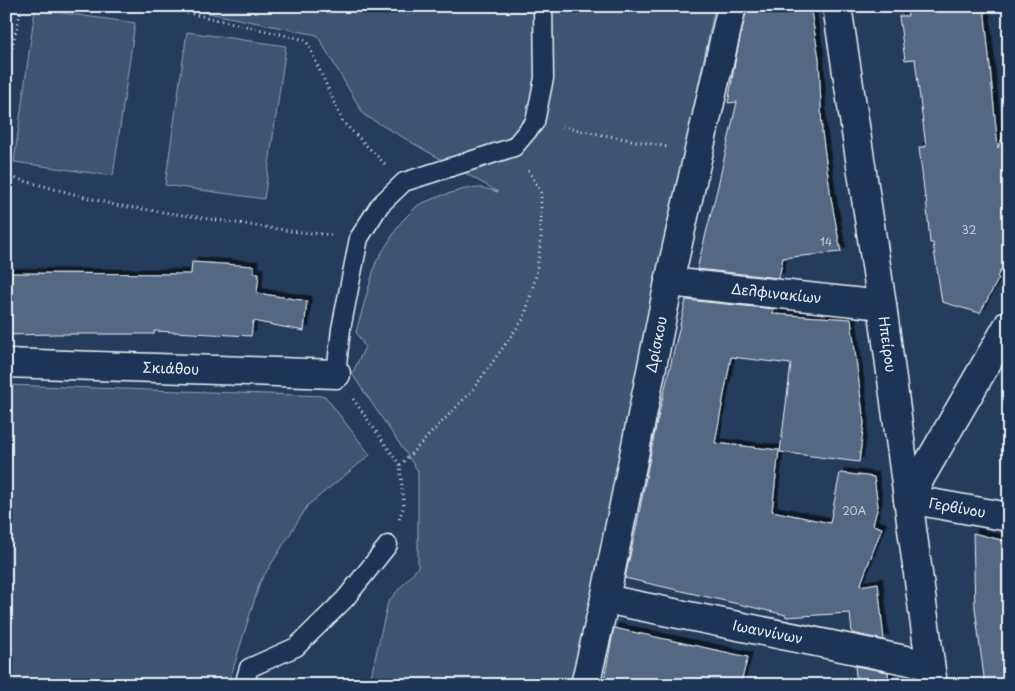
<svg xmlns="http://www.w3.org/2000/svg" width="1015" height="691" font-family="'Playpen Sans',sans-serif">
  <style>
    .green { fill: #3e5472; stroke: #93a2b5 }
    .building { fill: #536782; stroke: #e8f1f8; filter: url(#shadow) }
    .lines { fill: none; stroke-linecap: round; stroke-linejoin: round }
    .service-casing { stroke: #e8f1f8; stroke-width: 21 }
    .minor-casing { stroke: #e8f1f8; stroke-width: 31 }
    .path { stroke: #e8f1f8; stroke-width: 3; stroke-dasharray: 1 4; stroke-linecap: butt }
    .service { stroke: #1d3557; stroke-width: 18 }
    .minor { stroke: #1d3557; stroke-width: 28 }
    .labels { text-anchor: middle; stroke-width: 5; stroke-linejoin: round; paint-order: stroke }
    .number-label { font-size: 11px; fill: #c3ceda }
    .street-label { font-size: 14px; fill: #e8f1f8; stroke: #1d3557 }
  </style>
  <defs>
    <filter id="shadow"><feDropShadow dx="4.5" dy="-4.5" stdDeviation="0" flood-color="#0009"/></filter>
  </defs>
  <rect width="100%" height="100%" fill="#253d5d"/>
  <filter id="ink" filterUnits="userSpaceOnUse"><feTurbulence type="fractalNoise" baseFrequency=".02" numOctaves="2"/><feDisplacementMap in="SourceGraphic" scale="10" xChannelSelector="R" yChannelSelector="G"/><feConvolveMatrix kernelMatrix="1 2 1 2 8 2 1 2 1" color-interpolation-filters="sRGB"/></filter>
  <g filter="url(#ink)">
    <g class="green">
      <path d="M174 6H715L573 685H369L388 602 418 567V471L352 374 365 347 356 332 376 262 401 222 418 205 440 196 465 189 482 188 498 192 364 115 317 35Z"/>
      <path d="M35 9 135 23 113 176 14 162Z"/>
      <path d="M187 32 286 46 264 199 165 185Z"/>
      <path d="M6 385 325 396 370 455 308 505 260 582 228 685H6Z"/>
    </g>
    <g class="building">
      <path d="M747 6H810L819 58 822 132 831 198 841 252 783 258 779 278 697 269 717 190 737 102 728 103 736 57Z"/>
      <path d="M905 6H984L998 148 1008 124 1009 125V255L997 277 999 278 980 313 942 302 933 243H930L926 197 925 198 919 147H926L915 59 905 60 899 16H908Z"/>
      <path d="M192 262 254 266V273H259L257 293 307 301 304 331 253 321 251 336 154 331V334H55L6 335V273L191 274Z"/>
      <path d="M686 300 774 309 773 314 851 319 864 423 859 462 780 452 791 364 731 357 715 443 779 450 772 511 830 523 840 473 874 477 878 506 873 525 882 528 860 586 878 583 884 640 852 633 850 613 786 617V615L625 578 637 524 656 426Z"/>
      <path d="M973 533 1009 542V685H985L975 608Z"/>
      <path d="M614 628 748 657 740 685H603Z"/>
      <path d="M855 666 888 672 889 685H857Z"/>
    </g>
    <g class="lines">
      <g class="service-casing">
        <g id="service">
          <path d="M336 374 341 329 359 238 380 205 404 182 514 147 535 122 544 78 543 6"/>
          <path d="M244 685 249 668 296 647 345 599 388 545"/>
        </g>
      </g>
      <g class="minor-casing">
        <g id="minor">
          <path id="s1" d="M837 6 882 305 933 685"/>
          <path id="s2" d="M669 282 882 305"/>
          <path id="s3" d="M1009 324 908 499 1009 517"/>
          <path id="s4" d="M6 363 336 374"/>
          <path id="s5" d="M605 599 930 665"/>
          <path id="s6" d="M585 685 605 599 669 282 732 6"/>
        </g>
      </g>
      <g class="path">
        <path d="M158 6 306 40 343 122 385 164"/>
        <path d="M6 77 10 55 22 6"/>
        <path d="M562 127 668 147"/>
        <path d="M6 176 115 205 291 231 332 235"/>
        <path d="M353 399 400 465 404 506 398 522"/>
        <path d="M400 465 472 391 524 318 536 276 541 239V192L527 168"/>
      </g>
      <use href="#service" class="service"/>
      <use href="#minor" class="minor"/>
    </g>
  </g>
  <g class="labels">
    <g class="number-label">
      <text x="969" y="234">32</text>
      <text x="826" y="246">14</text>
      <text x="854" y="515">20A</text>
    </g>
    <g class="street-label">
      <text dy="5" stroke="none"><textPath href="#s2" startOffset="108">Δελφινακίων</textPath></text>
      <text dy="5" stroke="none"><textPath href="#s6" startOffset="348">Δρίσκου</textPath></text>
      <text dy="5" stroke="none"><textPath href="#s1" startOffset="342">Ηπείρου</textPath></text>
      <text dy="5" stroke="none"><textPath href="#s4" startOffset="165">Σκιάθου</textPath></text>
      <text dy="5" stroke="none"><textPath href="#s3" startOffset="252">Γερβίνου</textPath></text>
      <text dy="5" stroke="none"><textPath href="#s5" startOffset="166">Ιωαννίνων</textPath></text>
    </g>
  </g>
  <rect width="1015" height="691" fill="none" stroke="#1d3557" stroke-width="25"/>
  <rect x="12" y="12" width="990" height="666" fill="none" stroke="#e8f1f8" stroke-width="2" filter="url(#ink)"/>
</svg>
